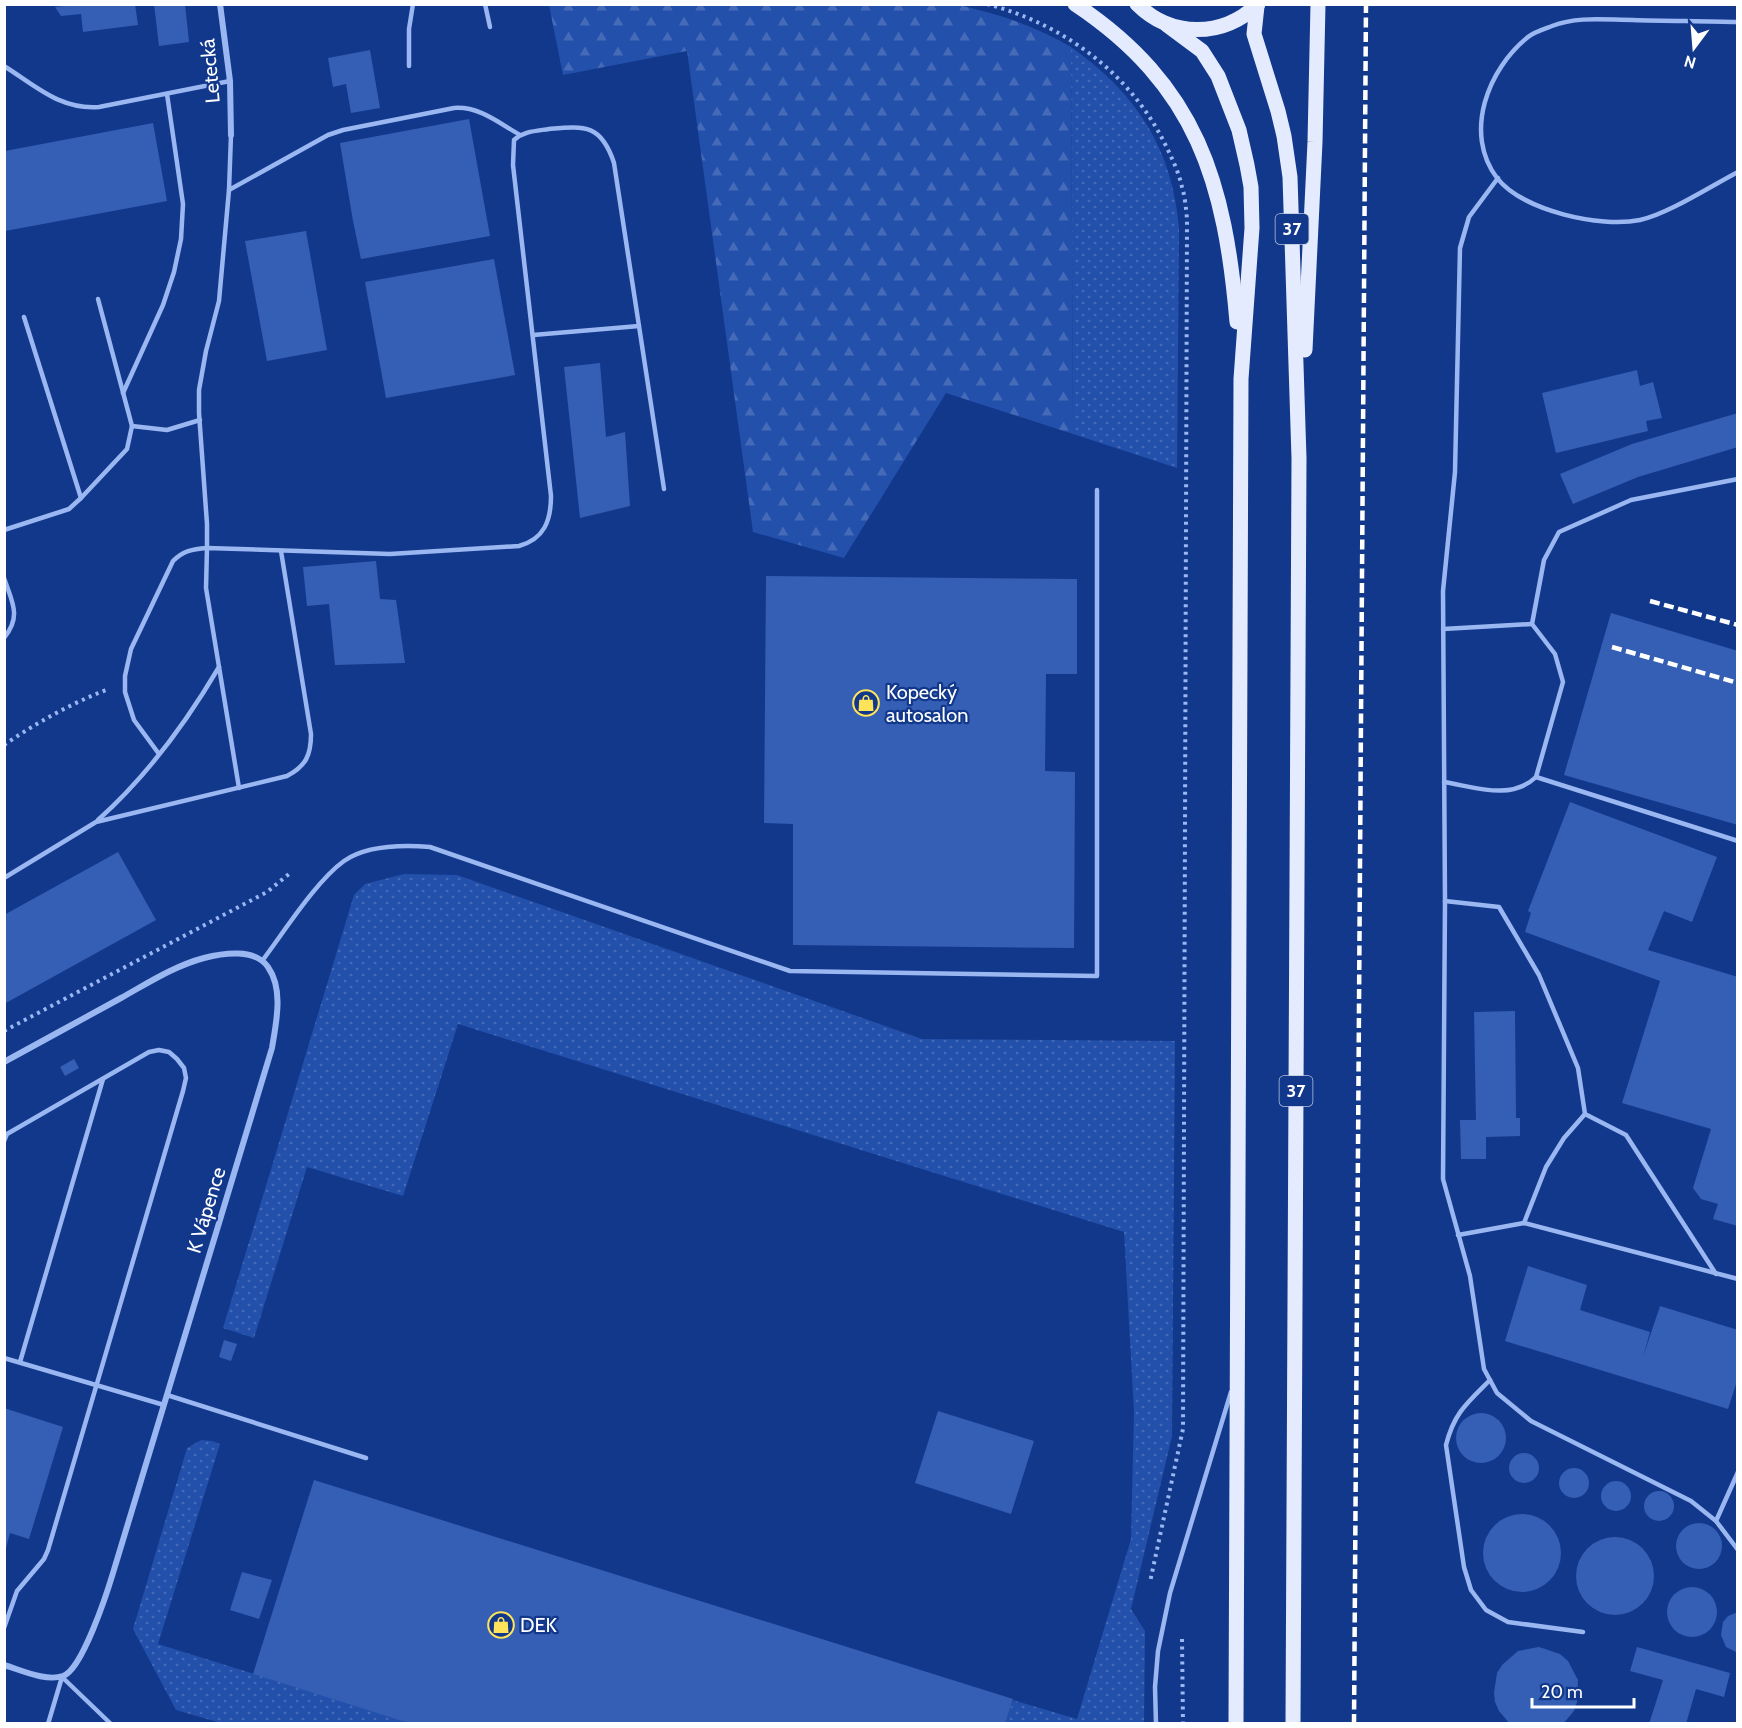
<svg xmlns="http://www.w3.org/2000/svg" width="1742" height="1728" font-family="Cabin,sans-serif">
  <style>
    .green { fill: url(#green-dots) }
    .forest { fill: url(#forest-firs) }
    .building { fill: #355fb4 }
    .lines { fill: none; stroke-linecap: round; stroke-linejoin: round }
    .path { stroke: #9ab7f1; stroke-width: 4; stroke-dasharray: 3 4.5; stroke-linecap: butt }
    .lane { stroke: #9ab7f1; stroke-width: 4.5 }
    .street { stroke: #9ab7f1; stroke-width: 6 }
    .primary { stroke: #e4ebff; stroke-width: 15 }
    .rail { stroke: #fff; stroke-width: 4.5; stroke-dasharray: 10 4.5; stroke-linecap: butt }
    .labels { text-anchor: middle; stroke-width: 4.5; stroke-linejoin: round; paint-order: stroke }
    .shield { fill: #12388c; stroke: #b8c3dc; stroke-width: 1.5 }
    .shield-label { font-size: 18px; font-weight: bold; fill: #fff }
    .street-label { font-size: 20px; fill: #fff; stroke: #12388c }
    .poi-label { font-size: 20px; fill: #fff; stroke: #12388c; text-anchor: start }
  </style>
  <defs>
    <pattern id="green-dots" width="8" height="8" patternUnits="userSpaceOnUse" patternTransform="scale(1.5)"><rect width="8" height="8" fill="#2350ab"/><path d="M2 2h.1M6 6h.1" fill="none" stroke="#446ab8" stroke-width="1.8" stroke-linecap="round"/></pattern>
    <pattern id="forest-firs" width="22" height="20" patternUnits="userSpaceOnUse" patternTransform="scale(1.5)"><rect width="22" height="20" fill="#2350ab"/><path d="M5 1l3.5 6h-7zM16 11l3.5 6h-7z" fill="#446ab8"/></pattern>
  </defs>
  <rect width="100%" height="100%" fill="#12388c"/>
  <g class="green">
    <path d="M1071 47C1137 94 1172 148 1179 229L1177 468 1073 434Z"/>
    <path d="M404 874 457 875 922 1039 1175 1041 1172 1436 1131 1609 1145 1631 1144 1723H1005L1013 1700 1077 1719 1131 1539 1134 1412 1124 1232 458 1024 403 1196 307 1167 254 1338 223 1328 354 895 365 884Z"/>
    <path d="M201 1440 212 1441 220 1444 158 1644 412 1723H221L176 1710 133 1629 187 1448Z"/>
  </g>
  <path class="forest" d="M549 5H959C999 14 1035 26 1071 47L1073 434 946 393 844 558 753 532 687 51 563 75Z"/>
  <g class="building">
    <path d="M81 4H135L138 25 83 32 81 14 61 16 55 7Z"/>
    <path d="M154 4H185L189 42 159 46Z"/>
    <path d="M370 50 380 108 351 113 346 84 333 87 328 58Z"/>
    <path d="M469 119 490 236 361 259 353 221 340 143Z"/>
    <path d="M153 123 167 201 5 231V151Z"/>
    <path d="M306 231 327 350 267 361 245 241Z"/>
    <path d="M494 259 515 375 386 398 365 282Z"/>
    <path d="M600 363 606 437 625 432 630 506 580 518 564 367Z"/>
    <path d="M1637 370 1640 386 1653 382 1662 418 1646 421 1648 431 1556 453 1542 393Z"/>
    <path d="M1738 413V447L1638 477 1573 504 1560 474 1632 444Z"/>
    <path d="M376 561 380 599 396 600 405 663 335 665 329 604 307 606 303 567Z"/>
    <path d="M766 576 1077 579V674H1046L1045 771 1075 772 1074 948 793 945V824L764 823Z"/>
    <path d="M1611 613 1738 651V825L1564 775Z"/>
    <path d="M1570 802 1717 857 1692 922 1664 911 1648 950 1738 977V1226L1713 1219 1718 1204 1701 1199 1693 1188 1711 1129 1622 1103 1660 981 1525 932 1531 913 1528 911Z"/>
    <path d="M118 852 156 920 4 1004V915Z"/>
    <path d="M1515 1011 1516 1118H1520V1136L1486 1137V1159H1461L1460 1120H1476L1474 1012Z"/>
    <path d="M74 1059 79 1068 65 1076 60 1067Z"/>
    <path d="M1528 1266 1587 1285 1580 1310 1650 1332 1643 1357 1660 1306 1738 1330V1378L1728 1409 1505 1341Z"/>
    <path d="M224 1340 237 1344 231 1361 219 1357Z"/>
    <path d="M4 1408 63 1427 29 1539 10 1533 5 1552Z"/>
    <path d="M938 1411 1034 1441 1011 1514 915 1483Z"/>
    <circle cx="1481" cy="1438" r="25"/>
    <circle cx="1524" cy="1468" r="15"/>
    <circle cx="1574" cy="1483" r="15"/>
    <path d="M314 1480 1013 1699 1005 1724H412L253 1674Z"/>
    <circle cx="1616" cy="1496" r="15"/>
    <circle cx="1659" cy="1506" r="15"/>
    <circle cx="1522" cy="1553" r="39"/>
    <circle cx="1699" cy="1546" r="23"/>
    <circle cx="1615" cy="1576" r="39"/>
    <path d="M242 1572 272 1580 259 1619 230 1610Z"/>
    <circle cx="1692" cy="1612" r="25"/>
    <path d="M1738 1612V1653L1726 1647 1721 1635 1723 1622 1728 1616Z"/>
    <path d="M1539 1647 1560 1654 1568 1661 1578 1680 1577 1702 1574 1711 1563 1724H1510L1499 1711 1495 1702 1494 1693 1497 1673 1502 1665 1518 1651Z"/>
    <path d="M1637 1647 1730 1673 1724 1697 1696 1689 1686 1724H1649L1663 1680 1630 1671Z"/>
  </g>
  <g class="lines">
    <g class="path">
      <path d="M987 4C1063 24 1130 73 1165 144 1172 158 1179 173 1182 187 1185 197 1186 208 1187 219L1183 1429 1150 1582"/>
      <path d="M4 745C36 723 70 704 106 690"/>
      <path d="M4 1031 267 892 289 874"/>
      <path d="M1182 1639 1183 1724"/>
    </g>
    <g class="lane">
      <path d="M485 4 490 27"/>
      <path d="M1738 22C1703 21 1668 21 1633 20 1606 20 1578 16 1552 26 1544 29 1534 32 1528 37 1488 69 1463 133 1497 178 1523 211 1600 228 1640 220 1668 214 1711 186 1738 172"/>
      <path d="M4 66C36 86 60 110 99 107L230 81"/>
      <path d="M409 66V29L413 4"/>
      <path d="M1498 178 1469 217 1460 248 1455 472 1443 591 1445 901 1443 1179 1470 1276 1484 1369 1497 1393 1531 1421 1691 1501 1716 1521 1738 1550"/>
      <path d="M229 190 231 135"/>
      <path d="M98 299 132 426"/>
      <path d="M533 335 639 326"/>
      <path d="M123 393 163 305 174 272 181 239 183 204 167 94"/>
      <path d="M81 498 127 449 132 426 167 430 200 420"/>
      <path d="M4 530 69 509 81 498 24 317"/>
      <path d="M4 578C12 602 22 616 4 638"/>
      <path d="M1443 629 1532 624"/>
      <path d="M159 754 134 720 125 692V676L131 649 173 561C183 551 192 549 207 548V524L199 413V390L206 351 219 301 229 190 328 135 343 130 454 108C479 106 499 123 520 135"/>
      <path d="M1536 777 1738 841"/>
      <path d="M1444 782C1475 787 1511 801 1536 777L1563 682 1555 654 1532 624 1544 560 1559 532 1631 500 1738 479"/>
      <path d="M239 788 206 588 207 548 390 554 519 546C544 539 551 521 551 496L513 165 514 140C524 131 536 131 549 129 585 126 601 124 614 163L664 489"/>
      <path d="M98 820C146 777 186 723 219 667"/>
      <path d="M4 878 96 822 287 776C306 766 311 755 311 734L281 551"/>
      <path d="M1445 901 1499 907 1539 975 1578 1068 1585 1114 1626 1135 1716 1274"/>
      <path d="M262 961C284 932 316 881 344 861 367 845 404 845 430 847L790 971 1097 976V490"/>
      <path d="M4 1141 7 1134 149 1052 159 1050 169 1052 177 1059 184 1068 186 1078 183 1091 48 1550 44 1559 17 1591 4 1628"/>
      <path d="M1524 1223 1546 1167 1564 1138 1585 1114"/>
      <path d="M1458 1235 1524 1223 1738 1279"/>
      <path d="M4 1358 164 1405"/>
      <path d="M20 1362 103 1079"/>
      <path d="M1490 1380C1467 1403 1454 1413 1446 1445L1464 1567 1471 1590 1486 1610 1508 1622 1583 1632"/>
      <path d="M167 1395 366 1458"/>
      <path d="M1716 1521 1738 1472"/>
      <path d="M48 1724 62 1677 111 1724"/>
      <path d="M1156 1724 1155 1687 1158 1651 1170 1593 1231 1392"/>
    </g>
    <g class="street">
      <path d="M220 4 230 81 231 135"/>
      <path d="M4 1062C43 1041 82 1019 121 998 148 983 174 966 204 958 223 953 255 948 268 967 284 990 276 1023 272 1048L113 1573C107 1593 82 1670 63 1676 46 1682 21 1670 4 1665"/>
    </g>
    <g class="primary">
      <path d="M1075 4C1198 86 1225 183 1237 322"/>
      <path d="M1137 4C1171 38 1223 38 1258 4"/>
      <path d="M1257 6 1254 34 1278 111 1284 136 1290 177 1299 458 1293 1724"/>
      <path d="M1167 25 1202 51 1218 76 1239 130 1247 165 1251 187 1252 228 1241 379 1236 1724"/>
      <path d="M1305 350 1315 142 1318 4"/>
    </g>
    <g class="rail">
      <path d="M1650 601 1738 625"/>
      <path d="M1612 647 1738 683"/>
      <path d="M1354 1724 1366 4"/>
    </g>
  </g>
  <defs>
    <g id="shop-ring" transform="scale(1.35)"><circle r="9.5" fill="#12388c" stroke="#ffe35a" stroke-width="1.5"/><path d="M-5-2.5h2.3a2.7 3.5 0 0 1 5.4 0H5L5.5 6h-11ZM-1.5-2.5h3a1.5 2.3 0 0 0-3 0Z" fill="#ffe35a"/></g>
  </defs>
  <g fill-rule="evenodd">
    <use href="#shop-ring" x="866" y="703"/>
    <use href="#shop-ring" x="501" y="1625"/>
  </g>
  <g class="labels">
    <g class="shield">
      <rect x="1275.5" y="214" width="33" height="30" rx="4.5"/>
      <rect x="1279.5" y="1076" width="33" height="30" rx="4.5"/>
    </g>
    <g class="shield-label">
      <text x="1292" y="235">37</text>
      <text x="1296" y="1097">37</text>
    </g>
    <g class="street-label">
      <text transform="translate(210 71) rotate(-95)" y="7">Letecká</text>
      <text transform="translate(206 1210) rotate(-73)" y="7">K Vápence</text>
    </g>
    <g class="poi-label">
      <text x="886" y="699">Kopecký<tspan x="886" dy="23">autosalon</tspan></text>
      <text x="520" y="1632">DEK</text>
    </g>
  </g>
  <rect width="1742" height="1728" fill="none" stroke="#ffffff" stroke-width="12"/>
  <g transform="translate(1694 48) rotate(196)" stroke="#12388c" stroke-width="4.5" paint-order="stroke">
  <path d="M0-4.5L10 22L0 15L-10 22Z" fill="#ffffff"/>
  <text y="-9" font-size="16" font-weight="bold" text-anchor="middle" fill="#ffffff">N</text>
  </g>
  <path d="M1532 1698v9h102v-9" fill="none" stroke="#ffffff" stroke-width="3"/>
  <text x="1541" y="1698" font-size="18" fill="#ffffff" stroke="#12388c" stroke-width="4.5" paint-order="stroke">20 m</text>
</svg>
